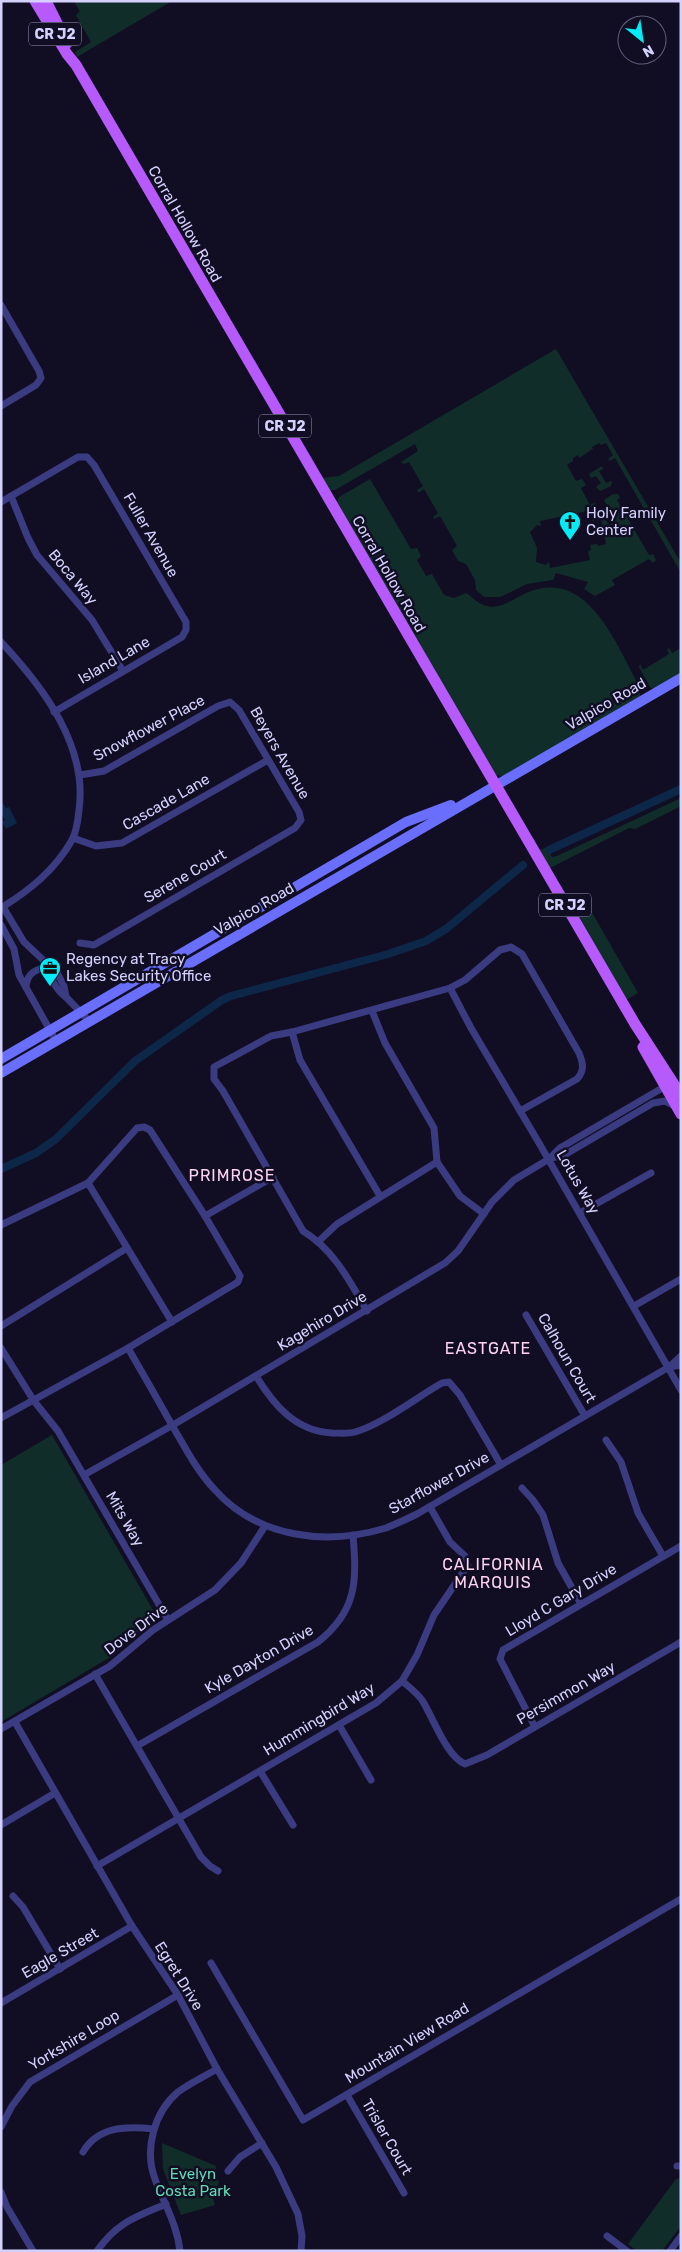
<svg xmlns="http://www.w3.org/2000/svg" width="682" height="2252" font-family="Rubik,sans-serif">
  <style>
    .green { fill: #112d2a }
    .water { fill: #0d2748 }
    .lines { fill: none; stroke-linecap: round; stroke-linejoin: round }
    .canal { stroke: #0d2748; stroke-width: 8 }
    .street { stroke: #3a3b81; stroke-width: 7 }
    .secondary { stroke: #6a6efc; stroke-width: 10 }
    .primary { stroke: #b75afc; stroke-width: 11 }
    .labels { text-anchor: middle; stroke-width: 5; stroke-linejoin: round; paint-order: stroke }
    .shield { fill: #110e23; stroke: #9a96bc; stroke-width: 1 }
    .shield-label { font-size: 14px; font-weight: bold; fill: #d4d1fe }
    .street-label { font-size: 15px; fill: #d4d1fe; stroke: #110e23 }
    .poi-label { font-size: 15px; fill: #d4d1fe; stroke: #110e23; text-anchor: start }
    .park-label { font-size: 15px; fill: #5eddb7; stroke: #110e23 }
    .neighbourhood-label { font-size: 16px; letter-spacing: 1px; fill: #fed3f1; stroke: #110e23 }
  </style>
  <rect width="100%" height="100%" fill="#110e23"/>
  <g class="green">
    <path d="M74 1H172L77 57 75 52 91 42 76 15 80 12Z"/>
    <path d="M556 349 681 563V573L615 458 610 461 608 459 613 455 606 443 601 445 599 443 592 447 593 449 579 458 578 455 573 458V461L567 465 576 481 582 479 586 485 581 488 590 505 595 503 597 506 583 512 540 521 541 526 537 525 530 532 537 548 536 562 545 565 549 562 550 568 590 560 588 551 591 550 590 545 597 544 598 546 606 544 601 519 592 521V519L604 517 609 525 615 521 604 500 613 494H618L620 498 617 500 649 555 653 554 656 560 653 563 649 559 612 580 615 585 595 596 584 589 588 582 556 573 553 580 527 584 500 597H484L476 590 475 580 466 564 458 561 452 550 457 546 440 516 434 519 433 517 438 513 424 489 418 493 417 490 423 486 409 462 404 464 401 462 418 451 415 444 335 490H327L321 478 339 476Z"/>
    <path d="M602 466 603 469 599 471 606 483 611 481 612 482 611 486 600 491 596 487 601 483 596 476 591 478 589 474Z"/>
    <path d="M370 479 411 549 417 548 421 556 417 560 426 576 432 574 444 595 454 598 466 593C471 596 475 601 481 604 500 613 514 597 531 591 590 570 617 647 640 687V697L503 776 496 775 336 504 339 497Z"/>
    <path d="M669 648 672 653 681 648V674L654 690 650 687 639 667 640 664 643 670 669 654 667 650Z"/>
    <path d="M681 798V806L635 829 629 828 548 869 538 851 547 847 552 857 557 856Z"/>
    <path d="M586 902 638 993 626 1000 573 910Z"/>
    <path d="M52 1435 153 1610 154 1617 112 1656 1 1722V1465Z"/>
    <path d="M162 2143 216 2166 215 2175 219 2182 212 2196 215 2205 181 2215 163 2169Z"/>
    <path d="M681 2178V2226L662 2251H637L628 2244 676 2179Z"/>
  </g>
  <path class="water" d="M1 800 6 808 9 807 17 823 6 829 2 822 5 820 1 813Z"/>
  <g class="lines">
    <g class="canal">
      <path d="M549 850 681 789"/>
      <path d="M1 1169 36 1153 56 1139 135 1061 222 1000 231 996 388 954 426 941 446 929 523 865"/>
    </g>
    <g class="street">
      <path d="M1 305 39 371 41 378 36 385 1 406"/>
      <path d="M11 496 28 538 37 555 92 620 123 671"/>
      <path d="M1 502 78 457H87L94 465 186 622V630L182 637 54 712"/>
      <path d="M1 642C43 687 88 746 79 810 78 819 77 831 72 840 55 870 30 890 1 908"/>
      <path d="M73 838 96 846 122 843 268 760"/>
      <path d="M3 907 24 942 57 973 64 986 66 997 90 1022"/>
      <path d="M1 925 14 949 19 975 56 1041"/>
      <path d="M80 943 94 945 295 828 301 820 299 812 239 710 230 702 218 706 104 771 80 775"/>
      <path d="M26 987C27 973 35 970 48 966 48 976 57 991 66 997"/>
      <path d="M450 988 471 1028 539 1143 681 1390"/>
      <path d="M372 1011 385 1043 434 1128 437 1162"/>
      <path d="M292 1032 300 1060 380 1196"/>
      <path d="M551 1157 560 1148 664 1087 667 1088"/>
      <path d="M580 1213 651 1173"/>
      <path d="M1 1225 88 1183"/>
      <path d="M319 1241 337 1224 437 1162 460 1196 484 1214"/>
      <path d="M634 1306 681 1279"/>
      <path d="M367 1311C349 1280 334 1250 303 1231L223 1091 214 1079V1067L271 1036 292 1032 450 988 465 980 500 950 511 947 522 954 579 1053C583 1063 585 1070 577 1079L520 1111"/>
      <path d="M526 1315 585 1416"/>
      <path d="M172 1322 88 1183 137 1128 144 1127 150 1130 205 1216"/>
      <path d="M1 1326 127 1248"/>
      <path d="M1 1348 34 1401 58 1431 168 1620"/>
      <path d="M128 1348C143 1374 158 1400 173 1427 186 1449 197 1471 215 1490 258 1538 326 1546 386 1528 396 1524 407 1519 417 1514L669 1367 681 1365"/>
      <path d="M669 1367 681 1356"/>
      <path d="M256 1376C274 1405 295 1431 332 1433 340 1433 348 1434 355 1432 383 1424 417 1397 442 1383L449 1382 460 1395 501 1465"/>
      <path d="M1 1418 128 1348 238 1282 240 1276 205 1216 273 1177"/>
      <path d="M606 1440 621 1462 638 1513 663 1556"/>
      <path d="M84 1475 173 1425 445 1263 458 1251 492 1202 514 1180 549 1159 566 1154 653 1103 665 1101 675 1106"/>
      <path d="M522 1488 533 1500 543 1515 558 1563 581 1604"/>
      <path d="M95 1674 201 1857 210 1866 218 1871"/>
      <path d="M402 1681C409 1687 416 1692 422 1700 433 1717 446 1756 465 1764L487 1755 681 1642"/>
      <path d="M15 1722 132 1926 178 1995 217 2069 276 2167 298 2214 302 2236 301 2251"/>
      <path d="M339 1725 371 1780"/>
      <path d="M535 1727 500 1659 503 1650 681 1546"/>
      <path d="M1 1729 110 1666 153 1630 215 1590 241 1563 265 1526"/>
      <path d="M137 1746 318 1642C357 1611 357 1581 353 1535"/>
      <path d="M260 1771 293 1825"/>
      <path d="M1 1825 55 1793"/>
      <path d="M97 1866 376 1703 402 1681 417 1655 434 1615 468 1565 465 1556 450 1542 430 1507"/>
      <path d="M13 1896 23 1907 60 1969"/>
      <path d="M211 1963 303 2120 681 1899"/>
      <path d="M1 2003 132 1926"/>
      <path d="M347 2095 404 2193"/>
      <path d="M1 2127 12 2106 30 2082 178 1995"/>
      <path d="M83 2152C98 2126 127 2126 154 2129"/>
      <path d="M677 2166H681"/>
      <path d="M228 2171 240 2157 262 2143"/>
      <path d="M1 2192 7 2207 33 2251"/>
      <path d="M607 2236 627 2251"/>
      <path d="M97 2251C117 2222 136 2217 166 2204"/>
      <path d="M180 2251C177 2224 164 2204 155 2179 144 2150 154 2112 178 2092 190 2083 205 2076 217 2069"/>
      <path d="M670 2251 681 2236"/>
    </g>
    <g class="secondary">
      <path d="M1 1059 406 822 451 805"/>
      <path d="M1 1073 681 678"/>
    </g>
    <g class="primary">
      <path d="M35 1 67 54 76 65 635 1024 681 1095"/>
      <path d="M46 1 67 43"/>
      <path d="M643 1047 681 1114"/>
    </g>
  </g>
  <defs>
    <g id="church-pin" transform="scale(1.125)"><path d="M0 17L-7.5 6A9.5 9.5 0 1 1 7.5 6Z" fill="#04ebf7" stroke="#110e23"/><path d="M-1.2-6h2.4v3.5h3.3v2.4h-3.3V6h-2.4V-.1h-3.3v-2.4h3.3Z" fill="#111"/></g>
    <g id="office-pin" transform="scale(1.125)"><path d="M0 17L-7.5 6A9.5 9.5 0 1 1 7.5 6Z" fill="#04ebf7" stroke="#110e23"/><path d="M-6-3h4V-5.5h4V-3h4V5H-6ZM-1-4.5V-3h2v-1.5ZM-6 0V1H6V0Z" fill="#111"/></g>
  </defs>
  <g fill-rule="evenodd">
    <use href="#church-pin" x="570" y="522"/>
    <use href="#office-pin" x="50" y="968"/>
  </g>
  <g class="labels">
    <g class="shield">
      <rect x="29" y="22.5" width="52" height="23" rx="4"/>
      <rect x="259" y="414.5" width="52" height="23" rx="4"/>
      <rect x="539" y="893.5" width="52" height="23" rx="4"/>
    </g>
    <g class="shield-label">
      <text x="55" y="39">CR J2</text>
      <text x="285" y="431">CR J2</text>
      <text x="565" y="910">CR J2</text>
    </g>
    <g class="street-label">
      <text transform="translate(185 224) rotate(60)" y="5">Corral Hollow Road</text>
      <text transform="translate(151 535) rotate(60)" y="5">Fuller Avenue</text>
      <text transform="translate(389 574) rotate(60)" y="5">Corral Hollow Road</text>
      <text transform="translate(73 577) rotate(50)" y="5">Boca Way</text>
      <text transform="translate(114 660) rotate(-30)" y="5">Island Lane</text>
      <text transform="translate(606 704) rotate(-30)" y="5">Valpico Road</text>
      <text transform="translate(149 728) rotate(-28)" y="5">Snowflower Place</text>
      <text transform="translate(280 753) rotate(60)" y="5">Beyers Avenue</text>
      <text transform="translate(166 802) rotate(-30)" y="5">Cascade Lane</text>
      <text transform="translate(185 876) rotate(-30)" y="5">Serene Court</text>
      <text transform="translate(254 909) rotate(-30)" y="5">Valpico Road</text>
      <text transform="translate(578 1182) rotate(60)" y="5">Lotus Way</text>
      <text transform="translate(322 1321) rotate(-31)" y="5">Kagehiro Drive</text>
      <text transform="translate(567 1358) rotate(60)" y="5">Calhoun Court</text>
      <text transform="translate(439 1483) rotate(-29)" y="5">Starflower Drive</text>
      <text transform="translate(125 1519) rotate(60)" y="5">Mits Way</text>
      <text transform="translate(561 1600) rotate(-31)" y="5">Lloyd C Gary Drive</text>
      <text transform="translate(136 1629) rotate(-37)" y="5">Dove Drive</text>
      <text transform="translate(259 1659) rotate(-30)" y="5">Kyle Dayton Drive</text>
      <text transform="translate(566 1693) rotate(-30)" y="5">Persimmon Way</text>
      <text transform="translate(319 1719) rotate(-31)" y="5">Hummingbird Way</text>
      <text transform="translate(60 1953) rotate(-30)" y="5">Eagle Street</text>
      <text transform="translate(179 1976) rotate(58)" y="5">Egret Drive</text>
      <text transform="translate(74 2040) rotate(-31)" y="5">Yorkshire Loop</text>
      <text transform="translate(407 2043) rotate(-31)" y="5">Mountain View Road</text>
      <text transform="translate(387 2137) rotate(60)" y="5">Trisler Court</text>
    </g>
    <g class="poi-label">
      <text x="586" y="518">Holy Family<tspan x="586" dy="17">Center</tspan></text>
      <text x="66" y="964">Regency at Tracy<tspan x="66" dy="17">Lakes Security Office</tspan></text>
    </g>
    <g class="park-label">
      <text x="193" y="2179">Evelyn<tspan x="193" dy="17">Costa Park</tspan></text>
    </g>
    <g class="neighbourhood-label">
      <text x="232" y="1181">PRIMROSE</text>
      <text x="488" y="1354">EASTGATE</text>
      <text x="493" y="1570">CALIFORNIA<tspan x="493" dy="18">MARQUIS</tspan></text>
    </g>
  </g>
  <rect width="682" height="2252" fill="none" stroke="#d4d1fe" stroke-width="5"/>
  <g transform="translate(642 40) rotate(150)"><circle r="24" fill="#110e23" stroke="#5f5c7b"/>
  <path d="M0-4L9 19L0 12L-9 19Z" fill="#04ebf7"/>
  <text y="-8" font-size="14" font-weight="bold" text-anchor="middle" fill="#d4d1fe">N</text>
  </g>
</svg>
